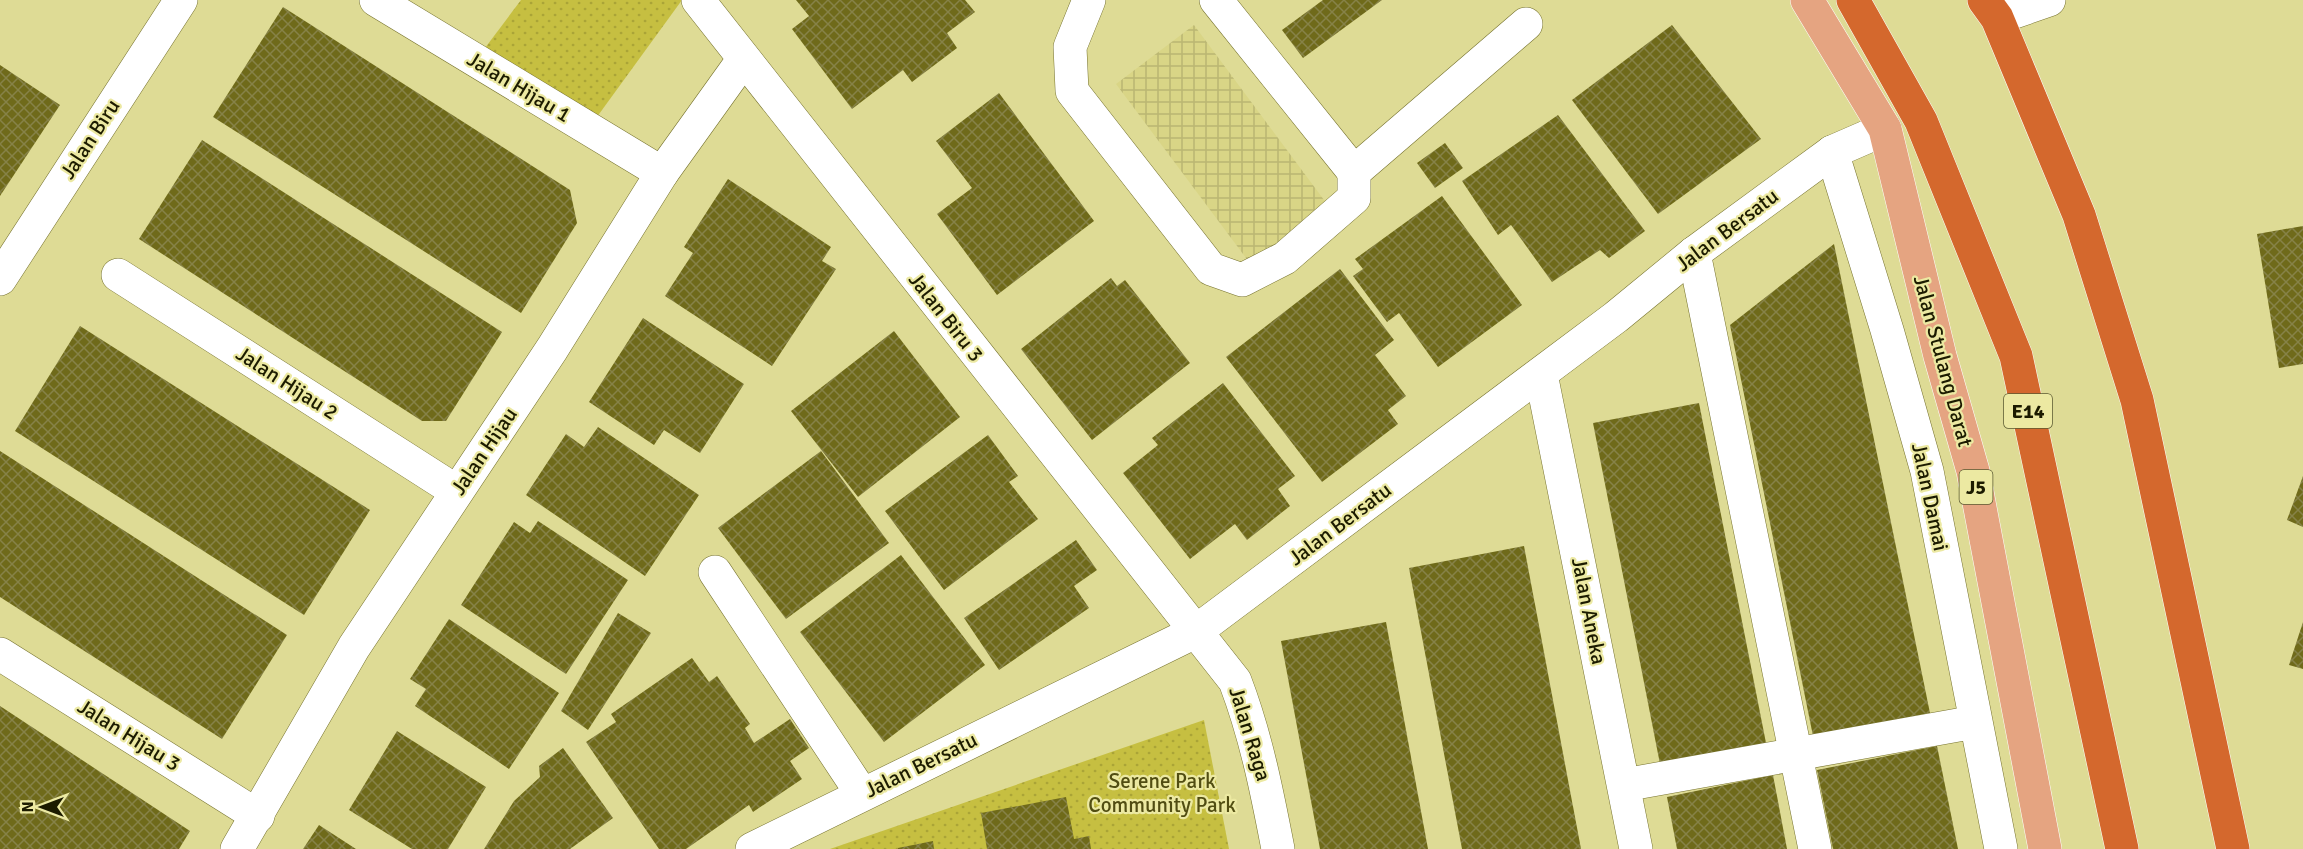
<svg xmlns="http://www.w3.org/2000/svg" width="2303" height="849" font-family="Signika,sans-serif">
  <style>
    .industrial { fill: url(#industrial-grid) }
    .park { fill: url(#park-dots) }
    .building { fill: url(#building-cross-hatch) }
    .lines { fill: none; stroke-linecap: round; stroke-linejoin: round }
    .minor-casing { stroke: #76722e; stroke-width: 34 }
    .major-casing { stroke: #fff; stroke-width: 34 }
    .highway-casing { stroke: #fff; stroke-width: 34 }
    .minor { stroke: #fff; stroke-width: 33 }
    .major { stroke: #e5a481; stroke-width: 33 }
    .highway { stroke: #d4682d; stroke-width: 33 }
    .labels { text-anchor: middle; stroke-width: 4.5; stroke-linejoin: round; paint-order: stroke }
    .shield { fill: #ece9a2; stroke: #5a5931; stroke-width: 1.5 }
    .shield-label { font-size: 20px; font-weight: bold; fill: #1c1b00 }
    .street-label { font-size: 21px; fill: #1c1b00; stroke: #ece9a2 }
    .park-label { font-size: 21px; fill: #514d12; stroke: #ece9a2 }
  </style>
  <defs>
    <pattern id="industrial-grid" width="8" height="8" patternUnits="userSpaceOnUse" patternTransform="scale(1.5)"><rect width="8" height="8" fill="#d9d586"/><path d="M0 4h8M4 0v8" fill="none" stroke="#bab672"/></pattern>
    <pattern id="park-dots" width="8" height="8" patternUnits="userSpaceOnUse" patternTransform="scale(1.5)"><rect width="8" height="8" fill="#c6bf41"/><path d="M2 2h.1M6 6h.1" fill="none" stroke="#aaa437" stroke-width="1.8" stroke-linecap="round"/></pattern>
    <pattern id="building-cross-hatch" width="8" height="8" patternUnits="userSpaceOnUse" patternTransform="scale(1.5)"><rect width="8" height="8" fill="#6f6a1a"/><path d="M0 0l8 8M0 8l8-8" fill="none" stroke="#868248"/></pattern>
  </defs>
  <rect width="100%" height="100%" fill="#dedb95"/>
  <path class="industrial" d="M1194 25 1330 208 1252 266 1116 84Z"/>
  <g class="park">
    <path d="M521 0H682L594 121 485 48Z"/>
    <path d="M1204 720 1229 849H830Z"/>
  </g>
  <g class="building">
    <path d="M796 0H965L975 12 947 33 957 48 912 82 903 70 852 109 792 29 809 16Z"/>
    <path d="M1323 0H1382L1303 58 1282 30Z"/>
    <path d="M283 7 570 190 577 223 521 313 213 117Z"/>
    <path d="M1672 25 1761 139 1658 214 1572 100Z"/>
    <path d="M0 65 60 105 0 196Z"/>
    <path d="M999 93 1094 221 997 295 937 214 972 188 936 141Z"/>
    <path d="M1558 115 1645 231 1609 258 1600 250 1552 282 1511 225 1498 235 1462 181Z"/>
    <path d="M202 140 502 332 446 421H422L139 239Z"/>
    <path d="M1445 143 1463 168 1435 188 1417 163Z"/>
    <path d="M728 179 831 247 822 261 836 269 772 366 665 296 693 253 684 247Z"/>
    <path d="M1442 196 1522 305 1438 367 1399 313 1387 322 1353 276 1363 269 1355 259Z"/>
    <path d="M2303 226V364L2279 368 2257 234Z"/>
    <path d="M1834 244 1930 713 1813 736 1730 325Z"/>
    <path d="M1340 269 1394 340 1375 355 1406 396 1388 410 1398 424 1322 482 1226 357Z"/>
    <path d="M1111 278 1117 286 1125 280 1190 363 1092 440 1021 349Z"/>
    <path d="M643 318 744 384 700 453 664 430 654 445 589 402Z"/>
    <path d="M80 326 370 510 304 615 15 431Z"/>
    <path d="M894 331 960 417 858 497 791 411Z"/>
    <path d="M1223 383 1295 476 1278 489 1290 506 1247 540 1235 524 1190 559 1123 473 1158 445 1152 438Z"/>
    <path d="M1699 403 1766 743 1660 764 1593 423Z"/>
    <path d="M598 427 699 495 645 576 526 495 566 434 584 447Z"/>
    <path d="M988 435 1018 476 1009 482 1038 519 944 590 885 511Z"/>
    <path d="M0 451 287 635 222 739 0 597Z"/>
    <path d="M821 451 889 543 786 619 718 528Z"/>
    <path d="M2303 476V527L2287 520Z"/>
    <path d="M538 521 628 580 566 674 461 605 514 522 530 533Z"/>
    <path d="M1076 540 1097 570 1074 586 1089 608 999 670 964 618Z"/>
    <path d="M1524 546 1581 849H1462L1409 568Z"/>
    <path d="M901 555 985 665 884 742 800 632Z"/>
    <path d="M618 613 651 633 588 730 561 711Z"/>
    <path d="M449 619 559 693 509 769 415 706 426 689 410 679Z"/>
    <path d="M1386 622 1428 849H1320L1281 641Z"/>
    <path d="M2303 622V669L2289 665Z"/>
    <path d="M692 658 709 682 717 676 750 724 745 728 754 743 790 719 809 748 790 761 802 779 753 812 749 805 686 849H659L586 742 616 722 611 714Z"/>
    <path d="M0 706 190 831 179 849H0Z"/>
    <path d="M397 731 486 787 448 849H412L349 810Z"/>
    <path d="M1937 746 1958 849H1833L1817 770Z"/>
    <path d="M563 748 613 818 570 849H484L514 801 540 777 539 766Z"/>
    <path d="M1773 775 1787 849H1677L1667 797Z"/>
    <path d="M1066 797 1074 839 1089 836 1091 849H987L981 813Z"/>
    <path d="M319 825 356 849H303Z"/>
    <path d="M933 841 934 849H898V848Z"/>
  </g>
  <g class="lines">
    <g class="minor-casing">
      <g id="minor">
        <path d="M376 0 662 173"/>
        <path d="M698 0 1235 681C1256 736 1267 792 1278 849"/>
        <path d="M1089 0 1070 47 1072 91 1211 269 1242 280 1285 258 1354 198V172L1526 24"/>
        <path d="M1216 0 1354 172"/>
        <path d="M1997 18 2049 0"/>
        <path d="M1832 152 1887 330 1927 471 2001 849"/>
        <path d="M1694 253 1815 849"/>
        <path d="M118 275 456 491"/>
        <path d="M0 279 181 0"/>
        <path d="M1541 374 1636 849"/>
        <path d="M715 572 862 794"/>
        <path d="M0 654 258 816"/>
        <path d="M1624 785 1975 722"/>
        <path d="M237 849 354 647 552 349 662 173 743 60"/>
        <path d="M752 849 1195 632 1616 317 1694 253 1832 152 1885 129"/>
      </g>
    </g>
    <g class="major-casing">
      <path id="major" d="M1807 0 1885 129 1940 356 1973 471 2045 849"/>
    </g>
    <g class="highway-casing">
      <g id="highway">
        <path d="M1853 0 1921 121 2016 356 2122 849"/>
        <path d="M1984 0 1997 18 2079 215 2137 400 2233 849"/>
      </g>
    </g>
    <use href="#minor" class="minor"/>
    <use href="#major" class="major"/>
    <use href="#highway" class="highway"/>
  </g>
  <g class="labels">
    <g class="shield">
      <rect x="2004" y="394" width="48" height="34" rx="4.5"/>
      <rect x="1959.5" y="470" width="33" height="34" rx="4.5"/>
    </g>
    <g class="shield-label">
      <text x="2028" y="418">E14</text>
      <text x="1976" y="494">J5</text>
    </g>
    <g class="street-label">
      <text transform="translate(519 87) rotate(31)" y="7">Jalan Hijau 1</text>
      <text transform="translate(90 139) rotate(-57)" y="7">Jalan Biru</text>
      <text transform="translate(1727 230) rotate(-37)" y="7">Jalan Bersatu</text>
      <text transform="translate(946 317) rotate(52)" y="7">Jalan Biru 3</text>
      <text transform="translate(1943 361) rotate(75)" y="7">Jalan Stulang Darat</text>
      <text transform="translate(287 383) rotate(33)" y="7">Jalan Hijau 2</text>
      <text transform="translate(484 451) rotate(-56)" y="7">Jalan Hijau</text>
      <text transform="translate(1930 497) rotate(78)" y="7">Jalan Damai</text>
      <text transform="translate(1340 524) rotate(-37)" y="7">Jalan Bersatu</text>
      <text transform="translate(1589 611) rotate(79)" y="7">Jalan Aneka</text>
      <text transform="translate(1250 734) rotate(73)" y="7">Jalan Raga</text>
      <text transform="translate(129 735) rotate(32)" y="7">Jalan Hijau 3</text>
      <text transform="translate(921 765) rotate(-26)" y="7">Jalan Bersatu</text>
    </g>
    <g class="park-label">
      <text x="1162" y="788">Serene Park<tspan x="1162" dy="24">Community Park</tspan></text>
    </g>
  </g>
  <g transform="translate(42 807) rotate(270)" stroke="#ece9a2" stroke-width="4.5" paint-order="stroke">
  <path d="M0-4.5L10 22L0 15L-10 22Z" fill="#1c1b00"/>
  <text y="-9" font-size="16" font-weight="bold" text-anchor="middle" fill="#1c1b00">N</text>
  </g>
</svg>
